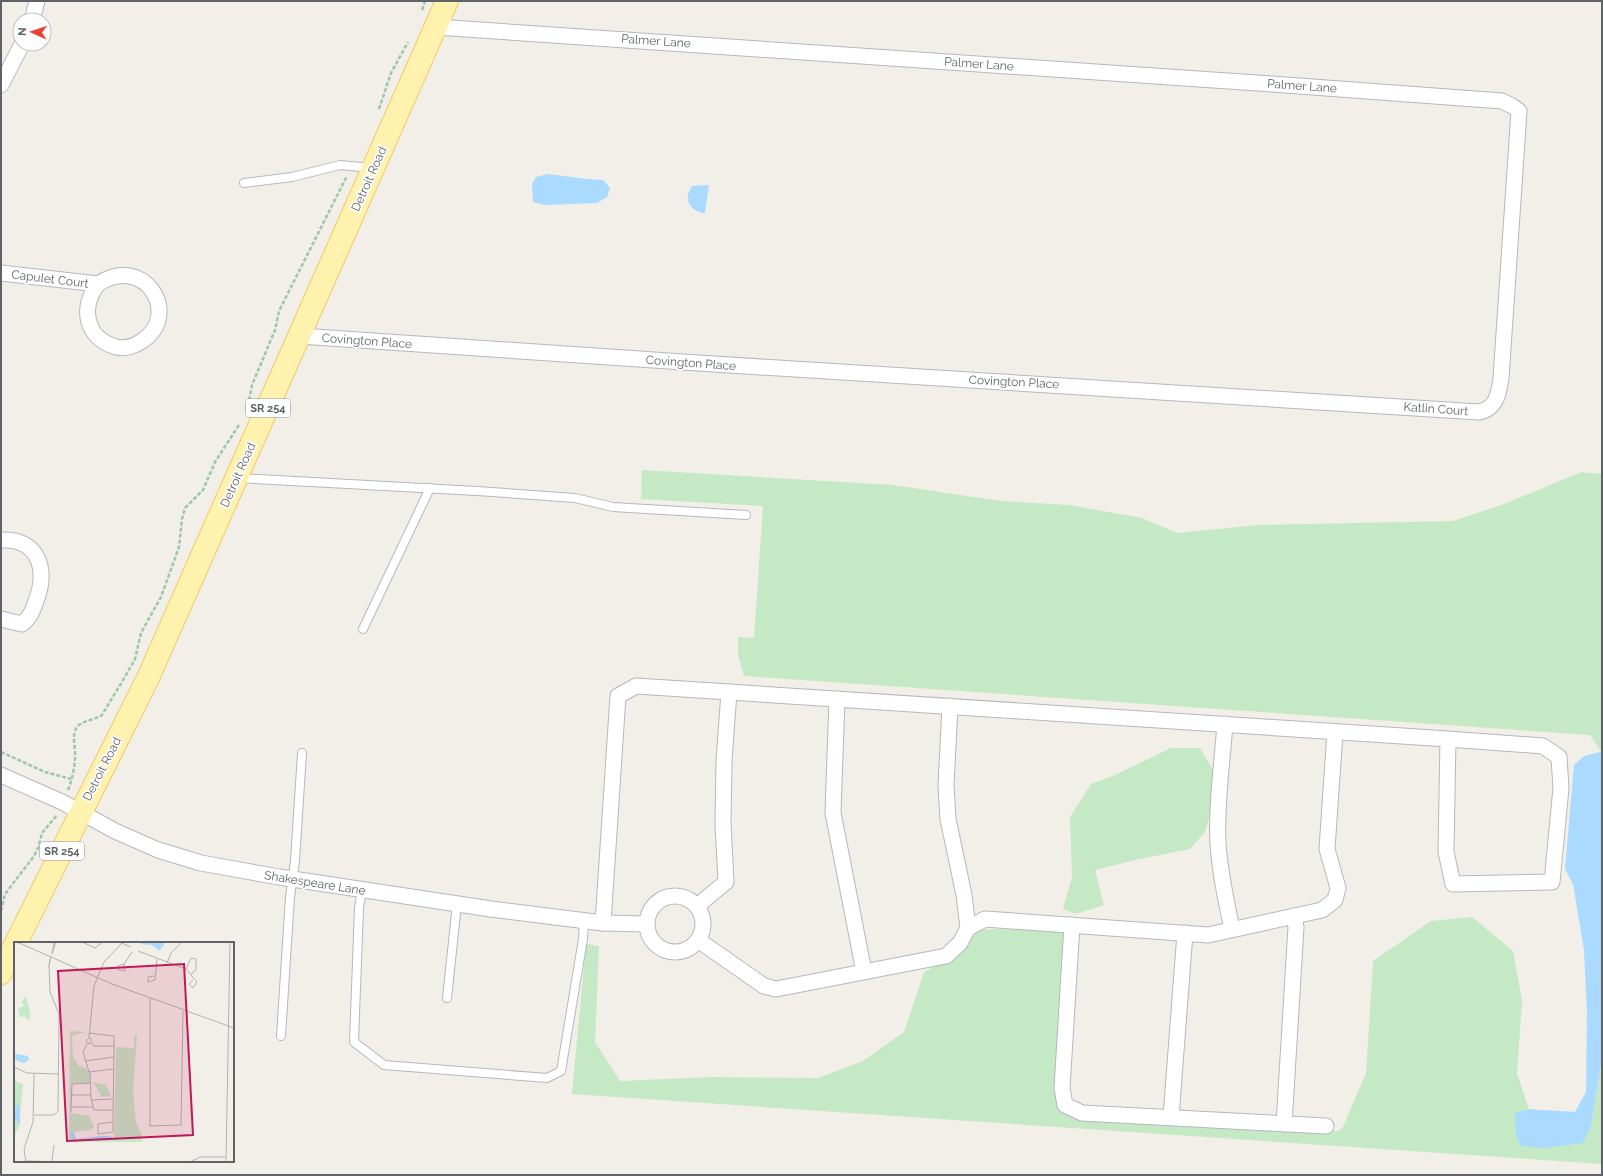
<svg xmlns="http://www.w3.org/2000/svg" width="1603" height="1176" font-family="Raleway,sans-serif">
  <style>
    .green { fill: #c5e8c5 }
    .water { fill: #aadaff }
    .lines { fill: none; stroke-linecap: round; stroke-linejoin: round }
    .lane-casing { stroke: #b5b8bc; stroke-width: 10 }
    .street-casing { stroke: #b5b8bc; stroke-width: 17 }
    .primary-casing { stroke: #f2c960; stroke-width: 24 }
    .path { stroke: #9cc7a9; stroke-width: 2.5; stroke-dasharray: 4 2; stroke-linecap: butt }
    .lane { stroke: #fff; stroke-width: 8 }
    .street { stroke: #fff; stroke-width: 15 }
    .primary { stroke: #fff2af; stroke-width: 22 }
    .labels { text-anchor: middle; stroke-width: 3.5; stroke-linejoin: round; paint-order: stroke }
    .shield { fill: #fff; stroke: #8f9295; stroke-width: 1 }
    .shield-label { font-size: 11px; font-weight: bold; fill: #5f6368 }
    .street-label { font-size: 12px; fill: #5f6368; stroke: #fff }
    .inset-road { fill: none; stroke: #b3b3b1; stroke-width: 1 }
    .view { fill: #c2185b; fill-opacity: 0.15; stroke: #c2185b; stroke-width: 2 }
    .inset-edge { fill: none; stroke: #5f6368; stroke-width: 2 }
  </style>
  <rect width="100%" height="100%" fill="#f1efe8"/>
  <g class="green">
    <path d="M642 470 893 485 1001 501 1069 505 1142 518 1177 533 1257 525 1453 521 1507 503 1581 472 1602 474V753L1590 735 744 676 738 655V637L754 638 763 506 641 499Z"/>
    <path d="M1171 748H1200L1213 770 1210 814 1205 832 1190 849 1135 860 1095 870 1104 905 1076 914 1063 909 1072 877 1070 817 1091 784 1113 776Z"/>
    <path d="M1472 917 1513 951 1522 1001 1517 1074 1529 1109 1515 1113 1591 1126 1602 1060V1164L572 1094 586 944 599 946 595 1042 620 1081 711 1077 818 1078 863 1061 904 1032 924 972 947 960 979 929 1066 930 1060 1107 1141 1120 1338 1131 1343 1127 1366 1073 1373 961 1431 921Z"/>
  </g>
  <g class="water">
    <path d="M548 174 587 179 603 180 610 188 607 197 597 203 545 205 533 202 532 184 536 177Z"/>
    <path d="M709 185 705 213C696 213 686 205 688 195 688 192 691 189 692 186Z"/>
    <path d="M1600 752 1602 753V1060L1591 1126 1583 1143 1542 1148 1521 1146 1516 1135 1515 1113 1529 1109 1575 1112 1586 1092 1587 1012 1584 950 1573 884 1565 869 1574 765 1584 756Z"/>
  </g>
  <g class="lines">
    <g class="lane-casing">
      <g id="lane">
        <path d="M244 183 292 177 340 165 371 168"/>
        <path d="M238 478 477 491 575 498 613 507 746 515"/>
        <path d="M363 629 430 488"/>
        <path d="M362 890 359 908 354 1042 384 1065 547 1078 561 1071 583 939 584 921"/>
        <path d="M447 998 457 904"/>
        <path d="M281 1036 290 897 295 861 302 753"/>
      </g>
    </g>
    <g class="street-casing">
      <g id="street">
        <path d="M32 20 37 1"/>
        <path d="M1 85 22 44"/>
        <path d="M1 273 98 284C145 253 182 315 142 341 135 346 125 349 116 347 85 338 80 307 98 284"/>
        <path d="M300 336 698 363 1479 412C1497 409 1499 392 1501 378L1519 111 1512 106 1502 101 1272 84 436 27"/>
        <path d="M1 540C39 538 48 570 36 601 33 610 30 618 22 624L1 619"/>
        <path d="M837 699 833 813 864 972"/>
        <path d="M1225 724C1222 763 1216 806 1218 844 1220 873 1226 901 1232 929"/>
        <path d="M1 775 62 802 115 831 158 850 201 863 279 877 491 909 603 923 647 924"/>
        <circle cx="675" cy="924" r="28"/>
        <path d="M697 906 726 882 723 824 724 761 729 692"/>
        <path d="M603 923 618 696 636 686 729 692 1448 739 1543 746 1559 757 1561 788 1552 882 1453 884 1446 852 1448 739"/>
        <path d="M1072 925 1062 1088 1065 1105 1082 1113 1326 1126"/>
        <path d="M968 928 985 919 1208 935 1322 910 1335 900 1338 888 1327 849 1335 732"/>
        <path d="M698 940 764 986 776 989 946 956 960 943 968 928 964 895 948 819 946 785 950 706"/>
        <path d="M1171 1117 1185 933"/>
        <path d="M1284 1124 1296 927 1294 916"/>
      </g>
    </g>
    <g class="primary-casing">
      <g id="primary">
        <path d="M16 943 148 678 447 1"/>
        <path d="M1 973 15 945"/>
      </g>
    </g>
    <g class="path">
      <path d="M422 10 425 1"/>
      <path d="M379 109 391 73 408 42"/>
      <path d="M248 406 252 385 275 330 279 311 347 176"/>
      <path d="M1 752 45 772 71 779"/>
      <path d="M68 790C72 780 75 767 75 756 76 746 70 733 79 725 85 720 95 720 102 715L126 675 135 659 141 633 161 597 179 547 182 519 185 508 203 490 215 462 239 425"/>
      <path d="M1 911 5 894 34 856 38 848 42 833 57 815"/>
    </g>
    <use href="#lane" class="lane"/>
    <use href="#street" class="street"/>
    <use href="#primary" class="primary"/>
  </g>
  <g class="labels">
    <g class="shield">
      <rect x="246" y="399" width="44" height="18" rx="3"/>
      <rect x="40" y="842" width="44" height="18" rx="3"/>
    </g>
    <g class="shield-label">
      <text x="268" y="412">SR 254</text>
      <text x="62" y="855">SR 254</text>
    </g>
    <g class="street-label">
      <text transform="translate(656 41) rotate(4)" y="4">Palmer Lane</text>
      <text transform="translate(979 64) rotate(4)" y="4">Palmer Lane</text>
      <text transform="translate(1302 86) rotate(4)" y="4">Palmer Lane</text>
      <text transform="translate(369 179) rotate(-66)" y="4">Detroit Road</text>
      <text transform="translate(50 279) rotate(7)" y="4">Capulet Court</text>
      <text transform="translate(367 341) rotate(4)" y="4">Covington Place</text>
      <text transform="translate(691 363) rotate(4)" y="4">Covington Place</text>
      <text transform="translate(1014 382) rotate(3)" y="4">Covington Place</text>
      <text transform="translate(1436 409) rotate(4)" y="4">Katlin Court</text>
      <text transform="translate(238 475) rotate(-66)" y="4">Detroit Road</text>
      <text transform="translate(102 769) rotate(-63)" y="4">Detroit Road</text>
      <text transform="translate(315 883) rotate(9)" y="4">Shakespeare Lane</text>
    </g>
  </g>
  <g transform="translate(14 942)">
    <rect width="220" height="220" fill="#f1efe8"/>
    <path d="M12 54 16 70V78L10 75 11 70 9 75H6L4 66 13 63H9L8 59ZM56 89 72 90 58 94 59 115 65 124 71 126 76 131 77 141H58L57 171 75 174 80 184 77 188 59 190V198H97L100 196 102 105 120 106V93H123L119 150 122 180 128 193V200H55ZM0 139 9 142 5 185 0 193ZM79 140 92 143 97 154 88 155Z" fill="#c5e8c5"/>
    <path d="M129 0H149L150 3 145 9 138 3 127 2ZM3 112 14 114 15 118 10 121 3 119 0 113ZM3 163 6 164V183L0 176V166ZM56 190H60L62 197 86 194H97L98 197 59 198Z" fill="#aadaff"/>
    <path class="inset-road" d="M3 0 98 42 220 86M40 0 38 12 42 0M68 0 81 6 89 0M105 0 117 5M124 9 172 27 183 40 179 46 175 42 179 38M36 17 35 24 37 14M153 21 157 11 168 0M110 22 111 29 104 28V24L110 22 118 10M172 27 177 16 182 17V28L177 32M140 34 134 35V40L141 38 143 17M136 56V184L167 183 169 69M75 91 100 94V104L99 180V190L84 192V182L99 180M75 96 78 98 75 102 72 99 75 96 80 44 90 20 109 0M77 101 80 104H100M73 102 69 110 75 130 100 127M71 119 100 115M0 125 13 131 44 132M76 130 77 156 80 168H99M57 153H77M78 158 99 157M57 165H79M57 170 58 142 77 141M20 173H40L44 169 45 72 36 50 35 24M12 219 54 220M38 219 40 203M12 220 10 207 19 180 20 132M176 220 186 215H212M212 220 216 0"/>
    <path class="view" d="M170 22 179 193 53 199 44 29Z"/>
    <rect width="220" height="220" class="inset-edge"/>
  </g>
  <rect width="1603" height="1176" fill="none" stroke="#5f6368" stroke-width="4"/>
  <g transform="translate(32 32) rotate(273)"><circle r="19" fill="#ffffff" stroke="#bfc1c3"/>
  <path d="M0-3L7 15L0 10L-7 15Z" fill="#ea4335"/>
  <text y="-6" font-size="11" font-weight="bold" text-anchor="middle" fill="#5f6368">N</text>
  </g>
</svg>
